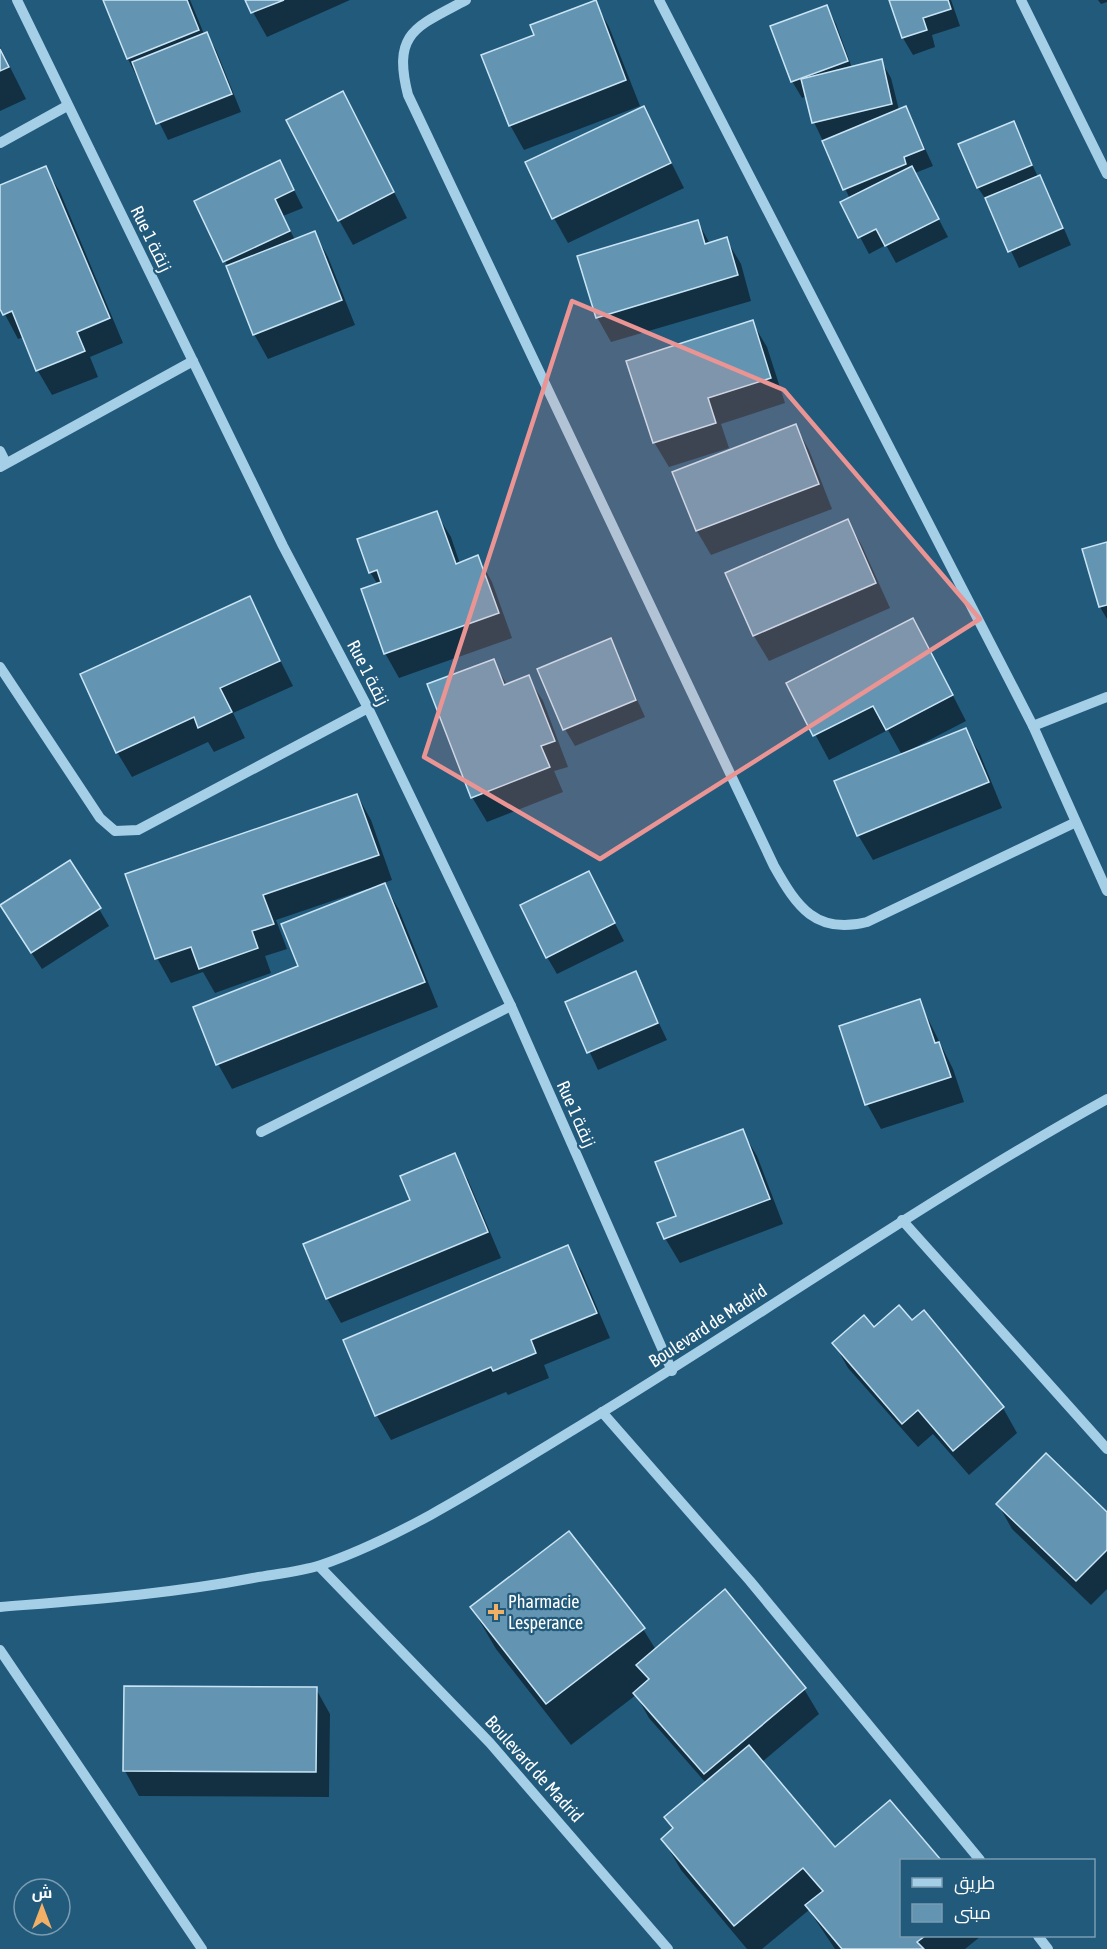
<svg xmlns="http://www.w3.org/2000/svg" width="1107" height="1949" font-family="'Asap Condensed',Cairo,sans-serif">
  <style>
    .shadow { fill: #0007 }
    .building { fill: #6395b2; stroke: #c9e5f5; stroke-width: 1.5 }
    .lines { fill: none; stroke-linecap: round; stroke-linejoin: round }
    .minor { stroke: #a5cfe6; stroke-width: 10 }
    .marked { fill: #ea9494; fill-opacity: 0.2; stroke: #ea9494; stroke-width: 4.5; stroke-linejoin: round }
    .poi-dot { fill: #f2b067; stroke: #225a7c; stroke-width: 2 }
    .labels { text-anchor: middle; stroke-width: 4.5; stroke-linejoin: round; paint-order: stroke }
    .street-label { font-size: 18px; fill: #fff; stroke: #225a7c }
    .poi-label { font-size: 18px; fill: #fff; stroke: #225a7c; text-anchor: start }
  </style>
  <rect width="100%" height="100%" fill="#225a7c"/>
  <g class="shadow">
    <path d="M104 0H190L204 34 206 33 216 50 241 112 168 140 128 59Z"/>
    <path d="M246 0H350L267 37Z"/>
    <path d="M891 0H951L960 26 932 35 935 47 913 55 903 38Z"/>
    <path d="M1098 0H1107V2L1101 4Z"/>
    <path d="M595 2 609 27 640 106 524 150 510 125 536 36Z"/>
    <path d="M827 7 836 24 852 68 881 61 891 78 899 110 906 107 933 166 915 173 948 237 896 263 886 245 869 254 860 237 850 199 814 122 807 96 802 98 792 81Z"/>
    <path d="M0 47 26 99 0 111Z"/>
    <path d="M644 108 684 188 568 243 554 218Z"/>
    <path d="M357 118 407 218 353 245 339 220Z"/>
    <path d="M1013 123 1038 177 1049 194 1071 245 1019 268 989 204 978 188Z"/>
    <path d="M280 162 303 208 283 216 295 240 314 232 328 257 355 325 268 359 254 334 228 267 196 201Z"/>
    <path d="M45 168 60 192 123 343 90 357 98 377 52 395 38 371 24 337 18 339 0 305V187Z"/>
    <path d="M698 222 710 244 726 239 741 264 751 301 611 342 597 317Z"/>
    <path d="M752 322 767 347 785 403 721 424 729 448 669 467 654 442Z"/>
    <path d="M795 425 809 450 832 509 711 555 697 531Z"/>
    <path d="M436 513 451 537 460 564 478 557 492 582 512 638 399 678 385 653 378 585 370 572Z"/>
    <path d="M848 521 862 546 890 608 769 661 754 636 727 574Z"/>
    <path d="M1107 543V619L1100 607Z"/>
    <path d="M249 598 293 686 233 713 245 738 214 752 208 742 132 777 117 752Z"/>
    <path d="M610 640 645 717 575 746 565 729Z"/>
    <path d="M927 645 966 721 914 748V750L965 729 980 754 1002 808 873 860 858 835 902 755 888 730 829 760 788 684Z"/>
    <path d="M493 661 507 685 528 677 543 701 568 767 554 771 563 792 487 822 472 797Z"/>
    <path d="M357 795 371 820 392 880 384 883 399 910 438 1007 232 1089 218 1064 368 891 367 889 276 920 287 949 265 956 271 973 215 993 203 972 171 983 157 958Z"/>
    <path d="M589 873 624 941 557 974 547 957Z"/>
    <path d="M99 909 109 926 42 969 12 923Z"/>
    <path d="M635 973 667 1040 598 1070 567 1003Z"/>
    <path d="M919 1001 953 1069 964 1102 881 1129 867 1104Z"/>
    <path d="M742 1131 757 1156 783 1224 680 1263 665 1238 678 1217Z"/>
    <path d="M454 1155 468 1180 501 1258 341 1323 327 1298Z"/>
    <path d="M567 1247 582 1272 610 1338 544 1365 549 1378 508 1395 506 1392 391 1440 377 1416 345 1341Z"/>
    <path d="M912 1323 1003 1408 1017 1433 969 1475 933 1434 918 1447 848 1368 834 1343 873 1329Z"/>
    <path d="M998 1504 1107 1514V1589L1091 1605 1012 1529Z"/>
    <path d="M569 1533 643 1629 656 1650 804 1689 819 1714 762 1762 835 1849 890 1802 939 1860H902V1936H981L965 1949H835L809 1910 762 1949H747L681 1870 663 1839 673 1830 665 1817 706 1783 649 1718 636 1695 571 1745 496 1649 472 1608Z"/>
    <path d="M316 1689 330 1714 329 1797 139 1796 125 1771Z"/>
  </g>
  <g class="building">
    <path d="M103 0H187L199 30 127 59Z"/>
    <path d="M245 0H284L251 13Z"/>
    <path d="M596 0 626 80 509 126 481 55 534 35 530 25Z"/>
    <path d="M889 0H948L951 9 923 18 927 30 902 38Z"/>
    <path d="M827 5 848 61 791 82 770 26Z"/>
    <path d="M207 32 232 94 156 124 132 62Z"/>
    <path d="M0 49 9 67 0 71Z"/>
    <path d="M882 59 892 104 812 123 801 79Z"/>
    <path d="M343 91 394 192 338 221 286 120Z"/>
    <path d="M644 106 671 163 552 219 525 162Z"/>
    <path d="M906 106 924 149 904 157 906 164 843 190 822 141Z"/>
    <path d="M1014 121 1032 165 977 188 958 144Z"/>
    <path d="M280 160 294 190 275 199 290 231 223 262 194 201Z"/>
    <path d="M46 166 110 318 77 332 85 351 36 371 12 311 3 315 0 309V185Z"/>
    <path d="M912 166 939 219 885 246 876 229 858 238 840 202Z"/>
    <path d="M1040 175 1063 228 1008 252 985 198Z"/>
    <path d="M698 220 705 244 727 237 738 275 596 318 577 256Z"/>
    <path d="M315 231 342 300 253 335 226 266Z"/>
    <path d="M753 320 771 378 708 398 716 423 653 443 626 361Z"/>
    <path d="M796 424 819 484 696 531 672 472Z"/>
    <path d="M437 511 456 564 478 555 499 613 384 654 361 589 381 582 377 570 369 573 357 539Z"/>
    <path d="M848 519 876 583 753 636 725 573Z"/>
    <path d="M1107 542V605L1099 607 1082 549Z"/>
    <path d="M250 596 280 661 220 688 232 712 198 728 194 717 116 753 80 674Z"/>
    <path d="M913 618 953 695 886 730 873 706 813 736 786 683Z"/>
    <path d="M611 638 636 700 563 730 537 669Z"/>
    <path d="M494 659 504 685 529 675 555 741 541 746 550 767 471 798 427 684Z"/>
    <path d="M966 728 989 782 857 836 834 781Z"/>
    <path d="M357 794 379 855 263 895 274 924 252 931 258 948 199 969 191 947 155 959 125 874Z"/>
    <path d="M70 860 101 908 31 953 0 905Z"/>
    <path d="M589 871 615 923 546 958 520 905Z"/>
    <path d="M385 883 425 982 216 1065 193 1007 298 966 281 924Z"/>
    <path d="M636 971 658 1023 587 1053 565 1002Z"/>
    <path d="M920 999 935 1043 939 1042 951 1077 865 1105 839 1026Z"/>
    <path d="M743 1129 770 1199 664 1239 657 1223 676 1216 655 1162Z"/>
    <path d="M455 1153 488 1232 326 1299 303 1244 410 1200 400 1176Z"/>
    <path d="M568 1245 597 1313 531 1340 536 1353 493 1371 491 1367 375 1416 343 1340Z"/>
    <path d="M899 1305 912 1320 924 1310 1004 1407 953 1451 918 1410 902 1424 832 1343 864 1315 874 1327Z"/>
    <path d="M1046 1453 1107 1512V1550L1076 1581 996 1504Z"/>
    <path d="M569 1531 645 1628 546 1704 470 1607Z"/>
    <path d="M725 1589 806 1688 704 1774 633 1693 649 1679 636 1665Z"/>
    <path d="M124 1686 317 1687 316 1772 123 1771Z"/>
    <path d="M749 1745 835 1847 890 1800 941 1860H902V1936H925L917 1942 924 1949H842L805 1905 823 1891 803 1868 734 1926 661 1839 673 1828 664 1817Z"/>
  </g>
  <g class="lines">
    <g class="minor">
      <path d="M17 0 283 546 368 708 511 1006 672 1371"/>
      <path d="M466 0C416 27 392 32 408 95L774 866C797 907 816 935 867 922L1074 823"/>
      <path d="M659 0 1033 726 1107 891"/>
      <path d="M1021 0 1107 174"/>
      <path d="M0 143 67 106"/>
      <path d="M0 451 6 463"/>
      <path d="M0 467 193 361"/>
      <path d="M0 667 100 818 115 831 138 830 368 708"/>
      <path d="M1033 726 1107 697"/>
      <path d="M261 1132 511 1006"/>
      <path d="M902 1220 1107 1449"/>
      <path d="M602 1412 750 1581 980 1860"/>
      <path d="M319 1566 490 1743 668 1949"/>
      <path d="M0 1607C85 1600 170 1594 253 1578 275 1574 299 1572 321 1565 404 1537 497 1476 573 1430 752 1322 923 1201 1107 1099"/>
      <path d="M0 1650 202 1949"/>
      <path d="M1038 1936 1048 1949"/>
    </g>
  </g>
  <path class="marked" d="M572 301 784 390 980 619 600 859 424 757Z"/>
  <path class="poi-dot" d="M493 1603h6v6h6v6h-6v6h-6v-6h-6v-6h6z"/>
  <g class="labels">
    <g class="street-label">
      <text transform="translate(151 239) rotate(64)" y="6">Rue 1 زنقة</text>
      <text transform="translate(368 673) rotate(63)" y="6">Rue 1 زنقة</text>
      <text transform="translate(576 1114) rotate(66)" y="6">Rue 1 زنقة</text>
      <text transform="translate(708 1326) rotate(-33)" y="6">Boulevard de Madrid</text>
      <text transform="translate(534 1769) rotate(48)" y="6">Boulevard de Madrid</text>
    </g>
    <g class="poi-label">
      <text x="508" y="1608">Pharmacie<tspan x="508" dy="21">Lesperance</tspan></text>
    </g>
  </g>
  <rect x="900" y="1859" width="195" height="78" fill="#225a7c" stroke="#7a9cb0" stroke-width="1.5"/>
  <rect x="912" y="1878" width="30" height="9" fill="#a5cfe6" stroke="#7a9cb0" stroke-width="1.5"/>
  <text x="954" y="1889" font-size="18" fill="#ffffff">طريق</text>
  <rect x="912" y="1904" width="30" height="18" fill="#6395b2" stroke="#7a9cb0" stroke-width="1.5"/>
  <text x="954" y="1919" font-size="18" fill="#ffffff">مبنى</text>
  <g transform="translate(42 1907)"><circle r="28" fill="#225a7c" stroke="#7a9cb0" stroke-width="1.5"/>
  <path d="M0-4.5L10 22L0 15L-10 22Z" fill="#f2b067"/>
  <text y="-9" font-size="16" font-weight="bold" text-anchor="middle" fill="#ffffff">ش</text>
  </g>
</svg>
